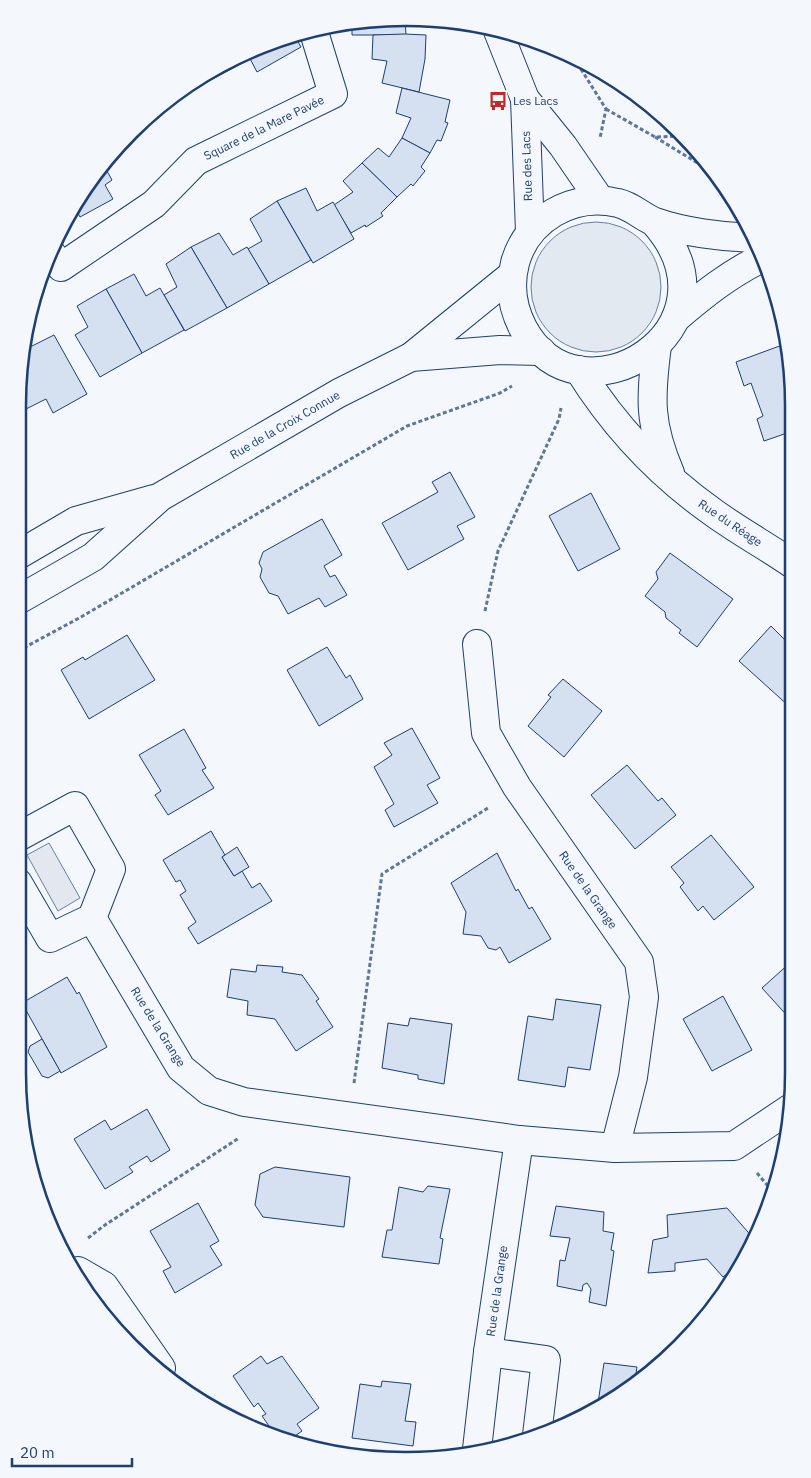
<svg xmlns="http://www.w3.org/2000/svg" width="811" height="1478" font-family="'IBM Plex Sans',sans-serif">
  <style>
    .green { fill: #e3e9f0; stroke: #687fa3 }
    .parking { fill: #e3e8f0; stroke: #687fa3 }
    .building { fill: #d5e0f0; stroke: #1d3f73 }
    .lines { fill: none; stroke-linecap: round; stroke-linejoin: round }
    .street-casing { stroke: #1d3f73; stroke-width: 30 }
    .secondary-casing { stroke: #1d3f73; stroke-width: 30 }
    .path { stroke: #5e769c; stroke-width: 3; stroke-dasharray: 4 2.5; stroke-linecap: butt }
    .street { stroke: #f4f7fb; stroke-width: 28 }
    .secondary { stroke: #f4f7fb; stroke-width: 28 }
    .labels { text-anchor: middle; stroke-width: 4; stroke-linejoin: round; paint-order: stroke }
    .poi-label { font-size: 12px; fill: #1d3f73; stroke: #f4f7fb; text-anchor: start }
    .street-label { font-size: 12px; fill: #1d3f73; stroke: #f4f7fb }
    .rim { fill: none; stroke: #1d3f73; stroke-width: 2.5 }
  </style>
  <rect width="100%" height="100%" fill="#f4f7fb"/>
  <circle class="green" cx="596" cy="287" r="65"/>
  <path class="parking" d="M49 843 80 898 58 911 27 855Z"/>
  <g class="building">
    <path d="M380 18 405 19 406 35H352V23Z"/>
    <path d="M405 34 426 35 425 59 419 92 382 83 387 61 372 59 373 35Z"/>
    <path d="M294 35 301 47 257 72 247 53Z"/>
    <path d="M247 53 250 59 207 82 204 76 234 57Z"/>
    <path d="M402 88 450 100 445 122 448 123 441 141 437 140 430 153 402 138 411 118 396 113Z"/>
    <path d="M402 138 430 153 421 167 425 171 413 186 411 184 397 197 362 163 378 148 389 157Z"/>
    <path d="M362 163 397 197 381 213 383 216 366 227 365 225 351 233 334 205 353 192 343 181Z"/>
    <path d="M103 164 112 180 105 185 113 199 80 217 74 206Z"/>
    <path d="M306 188 317 211 333 202 354 239 313 263 277 201Z"/>
    <path d="M277 201 311 260 269 284 248 249 262 241 250 219Z"/>
    <path d="M219 233 233 255 247 247 269 284 227 308 191 247Z"/>
    <path d="M191 247 227 308 185 331 164 295 177 287 166 264Z"/>
    <path d="M134 274 146 296 160 288 184 330 142 353 106 289Z"/>
    <path d="M106 289 142 353 100 377 75 335 88 327 77 306Z"/>
    <path d="M54 335 87 394 53 413 46 399 18 413V380L26 344 29 342 32 346Z"/>
    <path d="M785 344 790 355V432L764 441 757 419 763 416 751 383 744 386 736 362Z"/>
    <path d="M450 472 475 517 457 526 464 539 408 570 382 523 438 492 432 482Z"/>
    <path d="M591 493 620 549 578 571 549 516Z"/>
    <path d="M322 519 342 555 324 566 330 577 335 575 347 595 325 607 319 598 288 614 278 596 269 593 260 577 262 569 259 563 263 552Z"/>
    <path d="M670 553 733 599 697 647 679 633 681 630 666 618 665 612 645 596 658 579 656 572Z"/>
    <path d="M771 626 791 646V708L739 661Z"/>
    <path d="M127 635 155 680 89 719 61 670 83 657 85 660Z"/>
    <path d="M327 647 346 678 350 675 363 699 319 726 287 670Z"/>
    <path d="M563 679 602 711 564 757 528 726 551 697 548 695Z"/>
    <path d="M412 728 440 778 427 785 438 803 394 827 385 810 394 804 374 767 392 755 384 743Z"/>
    <path d="M184 729 206 768 202 770 214 788 168 815 155 795 161 791 139 755Z"/>
    <path d="M627 765 658 801 662 798 676 815 635 849 591 795Z"/>
    <path d="M211 831 225 855 222 857 234 876 242 871 252 888 260 883 272 901 198 944 188 928 196 922 180 895 186 891 180 880 176 882 163 860Z"/>
    <path d="M711 835 754 887 714 920 703 906 698 911 680 887 684 883 671 867Z"/>
    <path d="M237 847 249 867 234 876 222 857Z"/>
    <path d="M497 853 516 891 518 889 529 909 532 907 551 939 509 963 500 947 496 950 488 948 481 936 463 934 466 912 451 883Z"/>
    <path d="M792 961V1021L762 988Z"/>
    <path d="M257 965 283 967 282 972 302 975 319 999 316 1001 333 1027 296 1051 275 1019 247 1015 248 1001 227 997 231 969 256 972Z"/>
    <path d="M67 977 77 994 79 992 107 1047 61 1073 22 1003Z"/>
    <path d="M723 996 752 1050 712 1071 683 1019Z"/>
    <path d="M556 999 601 1005 590 1070 568 1067 565 1087 518 1080 528 1016 553 1020Z"/>
    <path d="M410 1018 452 1024 444 1084 418 1079V1075L382 1068 388 1023 408 1026Z"/>
    <path d="M42 1039 60 1071 48 1078 42 1076 28 1052 30 1046Z"/>
    <path d="M147 1109 170 1150 151 1162 147 1156 129 1167 133 1172 105 1189 74 1139 105 1120 111 1130Z"/>
    <path d="M275 1167 350 1177 344 1227 263 1217 255 1205 260 1174Z"/>
    <path d="M428 1186 450 1189 440 1238 443 1239 439 1264 382 1257 387 1230H392L399 1187 423 1192Z"/>
    <path d="M198 1203 219 1241 210 1246 222 1265 175 1293 163 1271 171 1267 150 1231Z"/>
    <path d="M556 1206 604 1212 603 1231 614 1233 611 1250 614 1251 606 1306 589 1302 591 1289 587 1283 583 1285 582 1291 557 1286 560 1260 565 1261 570 1238 550 1236Z"/>
    <path d="M727 1208 754 1239 746 1258 723 1277 707 1259 675 1263V1271L648 1273 653 1240 668 1237 667 1215Z"/>
    <path d="M261 1356 267 1364 282 1356 319 1408 297 1424 302 1431 289 1440 274 1433 262 1416 266 1414 258 1403 254 1407 233 1376Z"/>
    <path d="M604 1363 637 1367 635 1380 598 1403Z"/>
    <path d="M382 1381 411 1384 405 1421 416 1422 413 1446 352 1438 360 1384 381 1387Z"/>
  </g>
  <g class="lines">
    <g class="street-casing">
      <g id="street">
        <path d="M51 253 61 267 154 204 196 161 333 94 313 29"/>
        <path d="M657 346C650 398 649 424 670 473"/>
        <path d="M579 370C614 426 660 475 714 513 739 531 766 546 791 563"/>
        <path d="M477 644 486 733 517 787 639 962 644 997 633 1077 615 1148"/>
        <path d="M18 883 50 938 92 918 111 869 75 806 18 837"/>
        <path d="M92 918 181 1068 209 1091 244 1102 519 1140 615 1148 734 1146 791 1108"/>
        <path d="M78 1271 104 1286 161 1368"/>
        <path d="M488 1352 546 1360 537 1435"/>
        <path d="M477 1449 488 1352 519 1140"/>
      </g>
    </g>
    <g class="secondary-casing">
      <g id="secondary">
        <path d="M498 31 525 99 563 146 600 200"/>
        <path d="M525 99 530 232"/>
        <path d="M654 222C749 328 579 433 523 328 512 307 509 286 515 263 527 219 573 192 618 203 632 206 642 217 655 222 683 232 722 237 752 238"/>
        <path d="M676 318C703 295 729 274 762 258"/>
        <path d="M411 357 500 350 541 351"/>
        <path d="M18 555 76 521 154 499"/>
        <path d="M18 600 93 557 160 497 339 393 411 357 512 275"/>
      </g>
    </g>
    <g class="path">
      <path d="M574 58 606 109 600 138"/>
      <path d="M606 109 655 137 684 136"/>
      <path d="M655 137 714 173"/>
      <path d="M485 611 498 551 559 419 561 408"/>
      <path d="M18 651 81 617 407 426 500 393 512 386"/>
      <path d="M354 1083 382 874 488 808"/>
      <path d="M757 1173 774 1193"/>
      <path d="M88 1238 105 1225 239 1138"/>
    </g>
    <use href="#street" class="street"/>
    <use href="#secondary" class="secondary"/>
  </g>
  <defs>
    <g id="bus-bare" transform="scale(1.5)"><path d="M-5-6H5V4H4V6H2V4H-2V6H-4V4H-5ZM-3.5-4V0h7V-4ZM-3.5 1.2v1.5H-2V1.2ZM2 1.2v1.5H3.5V1.2Z" fill="#c62828" stroke="#f4f7fb" stroke-width="2.5" paint-order="stroke"/></g>
  </defs>
  <g fill-rule="evenodd">
    <use href="#bus-bare" x="498" y="101"/>
  </g>
  <g class="labels">
    <g class="poi-label">
      <text x="513" y="105">Les Lacs</text>
    </g>
    <g class="street-label">
      <text transform="translate(264 128) rotate(-26)" y="4">Square de la Mare Pavée</text>
      <text transform="translate(527 166) rotate(-92)" y="4">Rue des Lacs</text>
      <text transform="translate(285 425) rotate(-30)" y="4">Rue de la Croix Connue</text>
      <text transform="translate(730 523) rotate(34)" y="4">Rue du Réage</text>
      <text transform="translate(588 890) rotate(55)" y="4">Rue de la Grange</text>
      <text transform="translate(158 1027) rotate(58)" y="4">Rue de la Grange</text>
      <text transform="translate(497 1291) rotate(-82)" y="4">Rue de la Grange</text>
    </g>
  </g>
  <path d="M0 0H811V1478H0ZM405 26H406A379 379 0 0 1 785 405V1073A379 379 0 0 1 406 1452H405A379 379 0 0 1 26 1073V405A379 379 0 0 1 405 26Z" fill="#f4f7fb" fill-rule="evenodd"/>
  <path class="rim" d="M405 26H406A379 379 0 0 1 785 405V1073A379 379 0 0 1 406 1452H405A379 379 0 0 1 26 1073V405A379 379 0 0 1 405 26Z"/>
  <path d="M12 1458v8h120v-8" fill="none" stroke="#1d3f73" stroke-width="2.5"/>
  <text x="20" y="1458" font-size="15" fill="#1d3f73" stroke="#f4f7fb" stroke-width="4" paint-order="stroke">20 m</text>
</svg>
